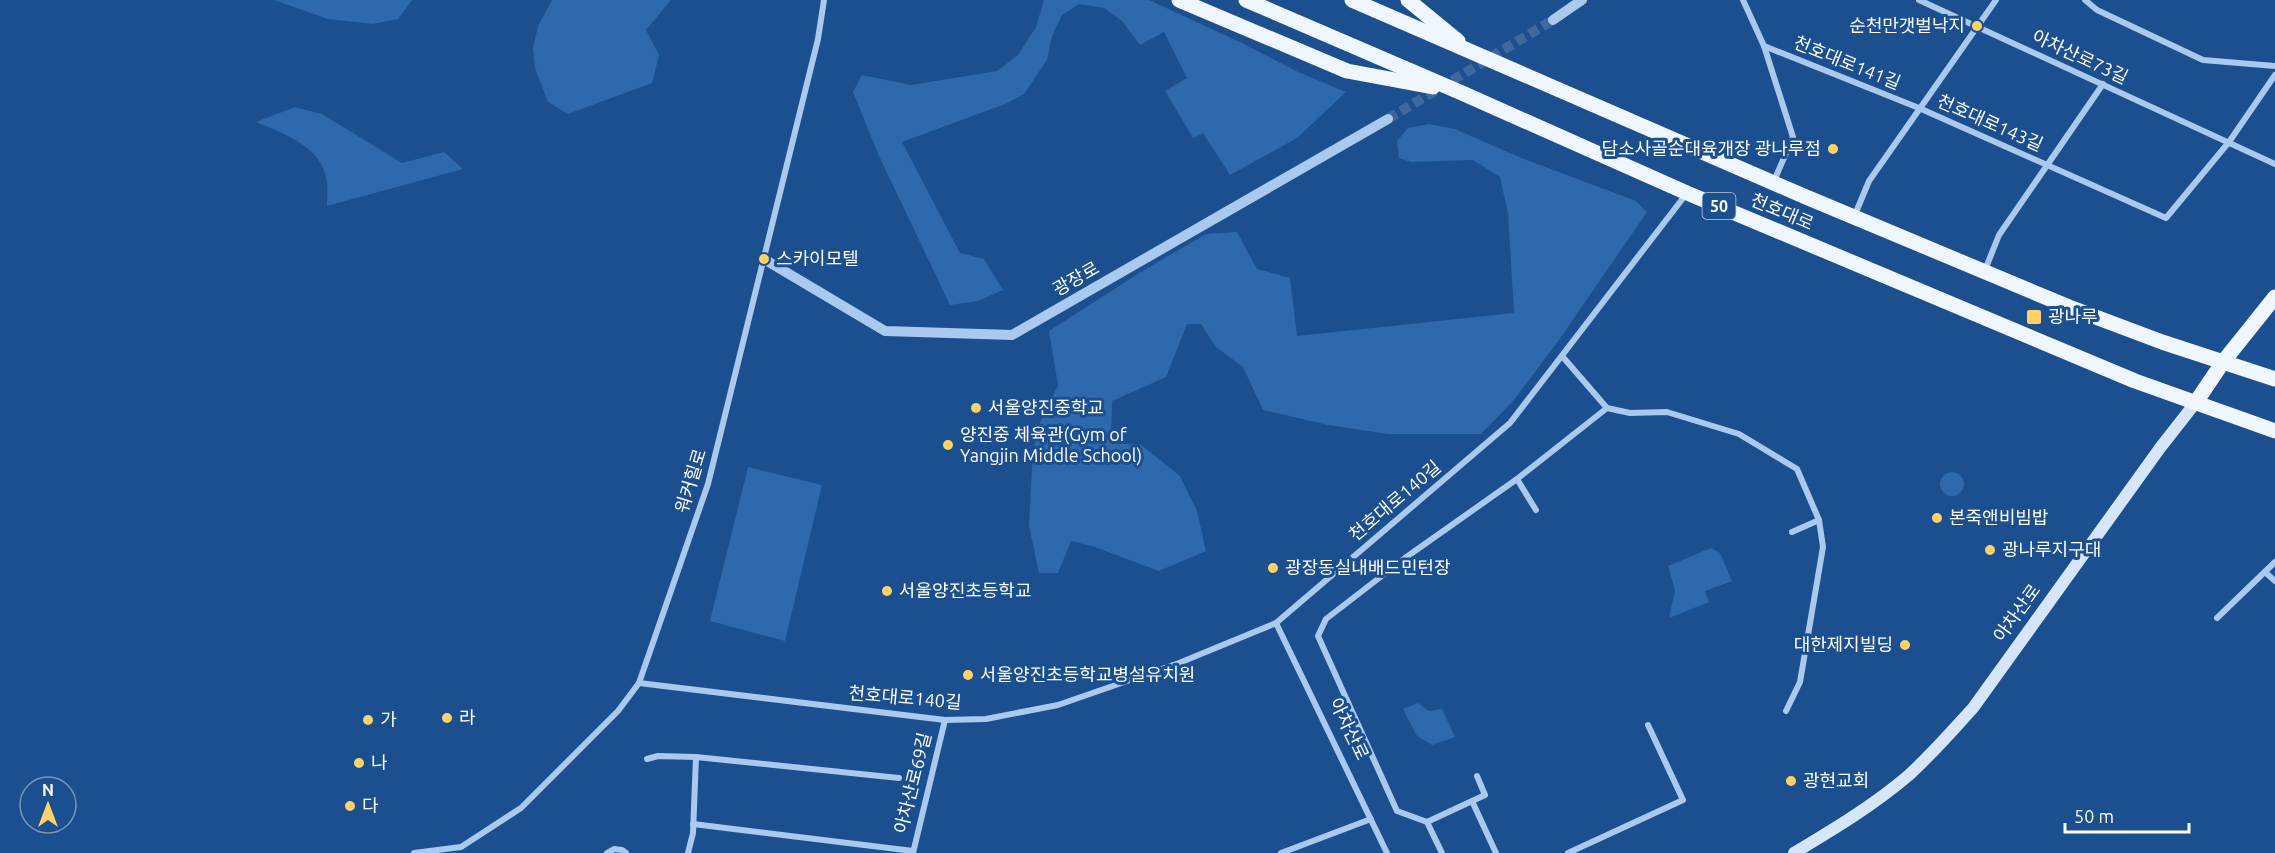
<svg xmlns="http://www.w3.org/2000/svg" width="2275" height="853" font-family="Ubuntu,'Noto Sans KR',sans-serif">
  <style>
    .green { fill: #2e69ad }
    .lines { fill: none; stroke-linecap: round; stroke-linejoin: round }
    .tertiary-tunnel { stroke: #3d69a0; stroke-width: 10; stroke-dasharray: 10 5; stroke-linecap: butt }
    .minor { stroke: #a9c9ee; stroke-width: 6 }
    .tertiary { stroke: #a9c9ee; stroke-width: 10 }
    .secondary { stroke: #d6e6fa; stroke-width: 12 }
    .primary { stroke: #f0f6ff; stroke-width: 15 }
    .poi-dot { fill: #ffd166; stroke: #1b4f8f; stroke-width: 2 }
    .labels { text-anchor: middle; stroke-width: 6; stroke-linejoin: round; paint-order: stroke }
    .shield { fill: #1b4f8f; stroke: #bbcadd; stroke-width: 1.5 }
    .shield-label { font-size: 16px; font-weight: bold; fill: #fff }
    .poi-label { font-size: 18px; fill: #fff; stroke: #1b4f8f; text-anchor: start }
    .street-label { font-size: 18px; fill: #fff; stroke: #1b4f8f }
  </style>
  <rect width="100%" height="100%" fill="#1b4f8f"/>
  <g class="green">
    <path d="M274 0H412L398 19 373 24 328 19Z"/>
    <path d="M552 0H671L646 30 659 55 652 83 568 114 548 102 535 68 533 48 538 26Z"/>
    <path d="M1044 0H1149L1244 44 1298 72 1346 92 1297 138 1230 175 1203 133 1193 138 1165 91 1187 78 1164 32 1140 45 1122 21 1104 8 1079 4 1062 15 1052 36 1047 60 1024 94 1005 104 902 142 960 253 984 259 1003 290 978 301 950 305 879 156 853 92 862 75 911 85 997 71 1018 55 1036 27Z"/>
    <path d="M295 107 322 114 402 163 444 152 463 169 327 206C327 199 328 191 327 183 324 147 284 134 256 122Z"/>
    <path d="M1429 124 1455 129 1519 157 1636 201 1647 212 1559 340 1514 400 1481 434H1388L1328 425 1263 410 1243 367 1216 347 1201 324H1187L1166 377 1112 401 1111 444H1140L1180 476 1197 511 1206 551 1159 571 1095 547 1071 541 1058 573H1039L1029 526 1032 468 1036 431 1058 385 1049 331 1144 270 1206 234 1237 232 1257 269 1290 278 1297 336 1514 313 1508 213 1500 177 1473 160 1411 162 1399 158 1397 141 1408 128Z"/>
    <path d="M748 467 822 485 785 641 710 621Z"/>
    <circle cx="1952" cy="484" r="12"/>
    <path d="M1711 548 1720 553 1732 581 1705 591 1709 602 1669 618 1675 590 1668 566Z"/>
    <path d="M1418 703 1429 711 1442 709 1455 737 1432 745 1417 736 1403 709Z"/>
  </g>
  <g class="lines">
    <path class="tertiary-tunnel" d="M1388 119 1553 20"/>
    <g class="minor">
      <path d="M1743 0 1764 46 1793 137 1774 181"/>
      <path d="M1919 0 2275 164"/>
      <path d="M2085 0 2097 10 2203 60 2275 66"/>
      <path d="M1764 46 1919 108 2166 218 2229 142 2275 75"/>
      <path d="M1854 217 1869 181 1996 0"/>
      <path d="M1985 270 1999 235 2103 84"/>
      <path d="M1607 408 1630 413 1667 412 1739 434 1797 469 1819 520 1823 547 1800 682 1786 711"/>
      <path d="M1517 479 1536 510"/>
      <path d="M1792 532 1819 520"/>
      <path d="M2265 572 2275 581"/>
      <path d="M2217 618 2275 562"/>
      <path d="M1276 623 1387 853"/>
      <path d="M639 683 945 720 986 719 1058 705 1179 663 1276 623 1510 423 1687 193"/>
      <path d="M647 759 658 756 696 757"/>
      <path d="M1477 776 1485 795 1427 822 1397 811 1318 636 1326 619 1405 558 1517 479 1607 408 1562 356"/>
      <path d="M1472 801 1496 853"/>
      <path d="M1427 822 1442 853"/>
      <path d="M693 824 913 851"/>
      <path d="M414 853 461 847 521 808 618 711 639 683 708 484 818 39 824 0"/>
      <path d="M607 853 614 849 622 850 626 853"/>
      <path d="M688 853 693 833 696 757 899 778"/>
      <path d="M913 853 945 720"/>
      <path d="M1281 853 1371 819"/>
      <path d="M1568 853 1683 800 1648 725"/>
    </g>
    <g class="tertiary">
      <path d="M1553 20 1582 0"/>
      <path d="M764 259 885 331 1012 335 1388 119"/>
    </g>
    <path class="secondary" d="M1794 853C1834 829 1874 805 1909 775 1932 754 1952 731 1973 708L2160 448 2196 402"/>
    <g class="primary">
      <path d="M1179 0 1347 71 1433 87"/>
      <path d="M1246 0 1462 93 1687 193 2135 381 2275 431"/>
      <path d="M1352 0 1806 197 2069 307 2162 342 2275 379"/>
      <path d="M1408 0 1458 41"/>
      <path d="M2196 402 2223 362 2275 297"/>
    </g>
  </g>
  <g class="poi-dot">
    <circle cx="1977" cy="26" r="6"/>
    <circle cx="1833" cy="149" r="6"/>
    <circle cx="764" cy="259" r="6"/>
    <rect x="2026" y="309" width="16" height="16" rx="3"/>
    <circle cx="976" cy="408" r="6"/>
    <circle cx="948" cy="445" r="6"/>
    <circle cx="1937" cy="518" r="6"/>
    <circle cx="1990" cy="550" r="6"/>
    <circle cx="1273" cy="568" r="6"/>
    <circle cx="887" cy="591" r="6"/>
    <circle cx="1905" cy="645" r="6"/>
    <circle cx="968" cy="675" r="6"/>
    <circle cx="447" cy="718" r="6"/>
    <circle cx="368" cy="720" r="6"/>
    <circle cx="359" cy="763" r="6"/>
    <circle cx="1791" cy="781" r="6"/>
    <circle cx="350" cy="806" r="6"/>
  </g>
  <g class="labels">
    <rect class="shield" x="1702.5" y="193" width="33" height="26" rx="4.5"/>
    <g class="shield-label">
      <text x="1719" y="212">50</text>
    </g>
    <g class="poi-label">
      <text x="1965" y="32" text-anchor="end">순천만갯벌낙지</text>
      <text x="1821" y="155" text-anchor="end">담소사골순대육개장 광나루점</text>
      <text x="776" y="265">스카이모텔</text>
      <text x="2048" y="323">광나루</text>
      <text x="988" y="414">서울양진중학교</text>
      <text x="960" y="441">양진중 체육관(Gym of<tspan x="960" dy="21">Yangjin Middle School)</tspan></text>
      <text x="1949" y="524">본죽앤비빔밥</text>
      <text x="2002" y="556">광나루지구대</text>
      <text x="1285" y="574">광장동실내배드민턴장</text>
      <text x="899" y="597">서울양진초등학교</text>
      <text x="1893" y="651" text-anchor="end">대한제지빌딩</text>
      <text x="980" y="681">서울양진초등학교병설유치원</text>
      <text x="459" y="724">라</text>
      <text x="380" y="726">가</text>
      <text x="371" y="769">나</text>
      <text x="1803" y="787">광현교회</text>
      <text x="362" y="812">다</text>
    </g>
    <g class="street-label">
      <text transform="translate(2080 57) rotate(25)" y="6">아차산로73길</text>
      <text transform="translate(1847 63) rotate(22)" y="6">천호대로141길</text>
      <text transform="translate(1990 123) rotate(24)" y="6">천호대로143길</text>
      <text transform="translate(1782 212) rotate(23)" y="6">천호대로</text>
      <text transform="translate(1076 279) rotate(-30)" y="6">광장로</text>
      <text transform="translate(691 481) rotate(-73)" y="6">워커힐로</text>
      <text transform="translate(1395 501) rotate(-40)" y="6">천호대로140길</text>
      <text transform="translate(2017 613) rotate(-54)" y="6">아차산로</text>
      <text transform="translate(905 698) rotate(5)" y="6">천호대로140길</text>
      <text transform="translate(1349 729) rotate(64)" y="6">아차산로</text>
      <text transform="translate(913 783) rotate(-76)" y="6">아차산로69길</text>
    </g>
  </g>
  <g transform="translate(48 805)"><circle r="28" fill="#1b4f8f" stroke="#7695bc" stroke-width="1.5"/>
  <path d="M0-4.5L10 22L0 15L-10 22Z" fill="#ffd166"/>
  <text y="-9" font-size="16" font-weight="bold" text-anchor="middle" fill="#ffffff">N</text>
  </g>
  <path d="M2065 823v9h124v-9" fill="none" stroke="#ffffff" stroke-width="3"/>
  <text x="2074" y="823" font-size="18" fill="#ffffff" stroke="#1b4f8f" stroke-width="4.5" paint-order="stroke">50 m</text>
</svg>
